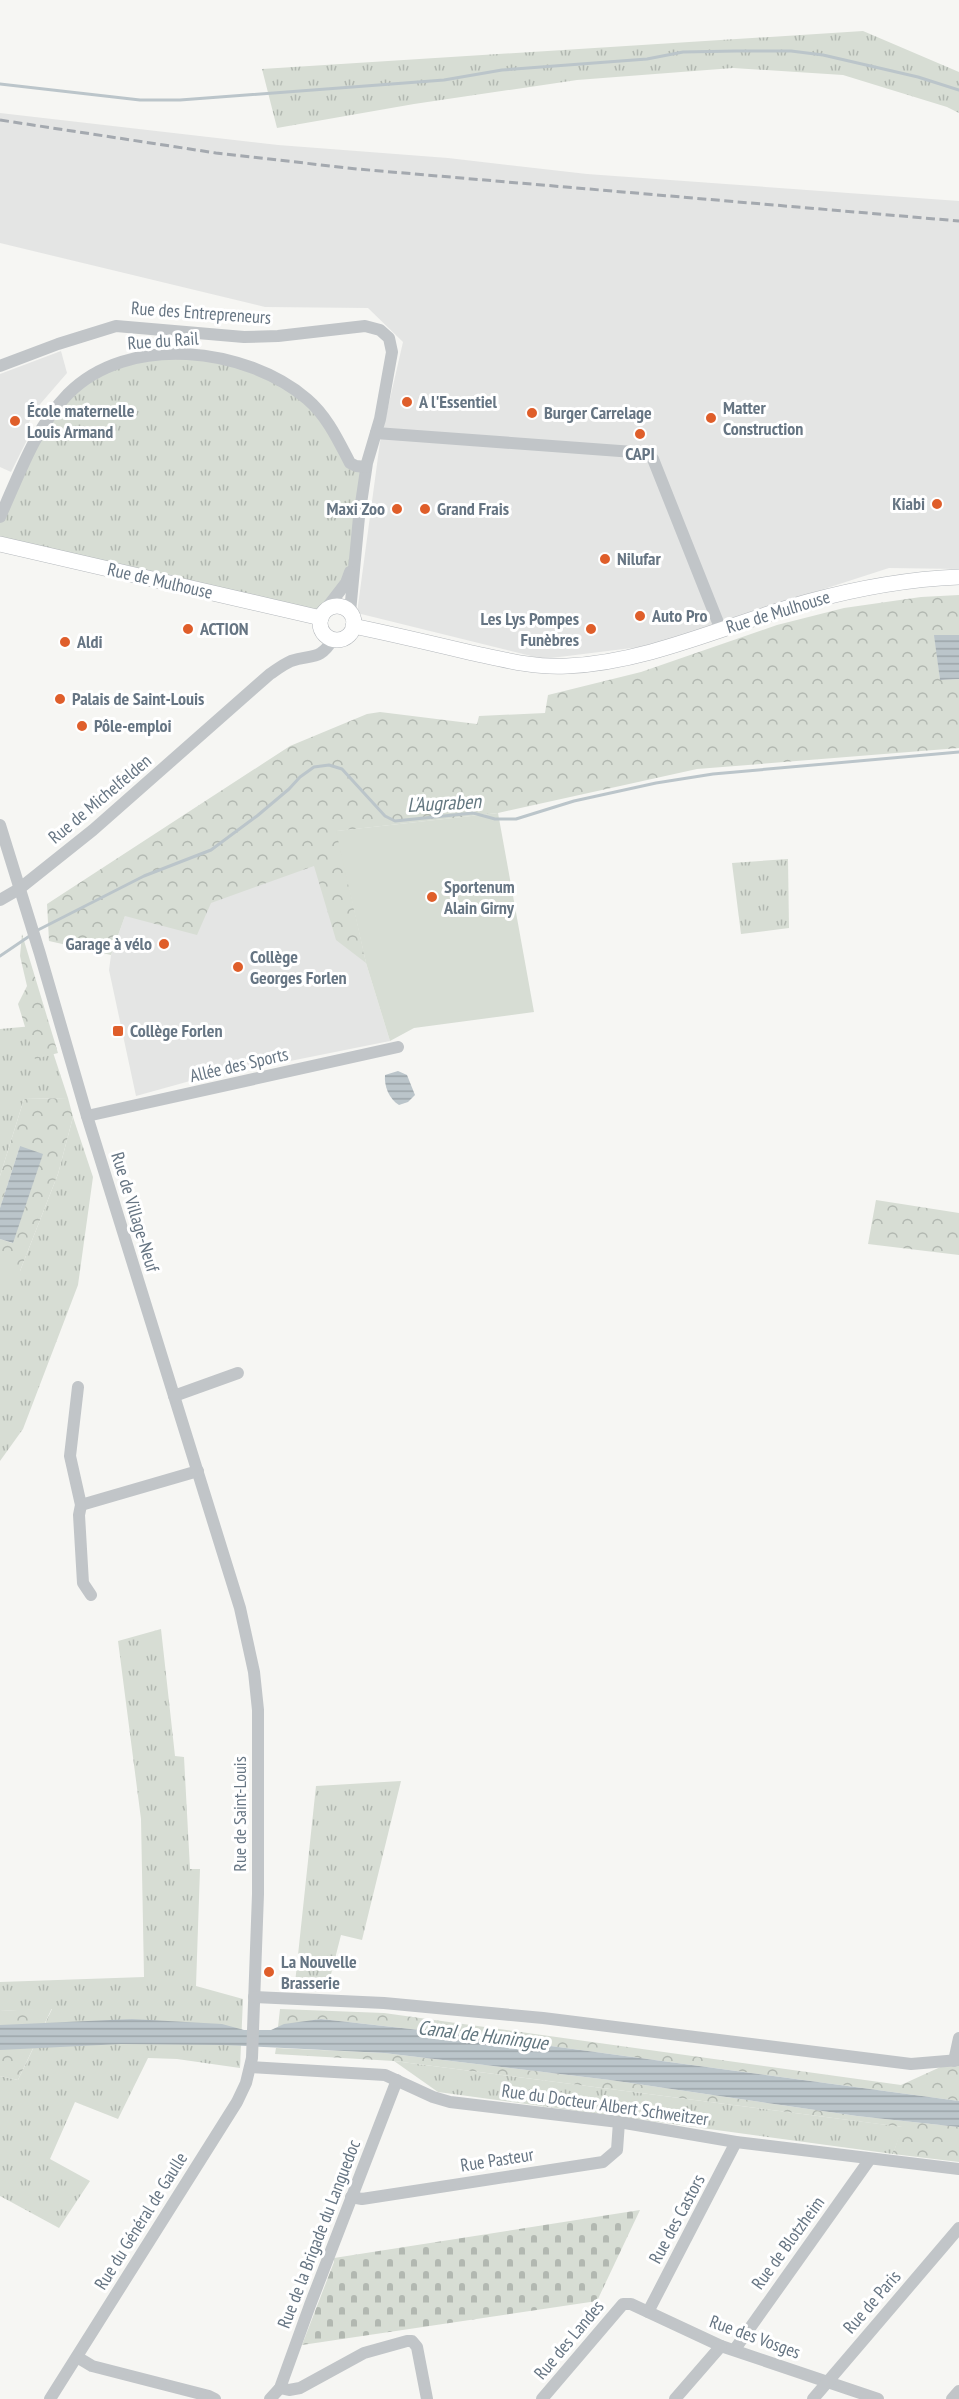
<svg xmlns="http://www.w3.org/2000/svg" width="959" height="2399" font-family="'PT Sans Narrow',sans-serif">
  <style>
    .built { fill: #e4e5e4 }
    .grass { fill: url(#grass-tufts) }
    .forest { fill: url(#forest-crowns) }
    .cemetery { fill: url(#cemetery-stones) }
    .garden { fill: #d7ddd4 }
    .water { fill: url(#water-rules) }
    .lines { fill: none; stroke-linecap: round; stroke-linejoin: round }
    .stream { stroke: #bbc5ca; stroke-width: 3 }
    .major-casing { stroke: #b4b8bc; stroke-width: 16 }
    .minor { stroke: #c1c5c8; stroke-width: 12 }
    .major { stroke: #fff; stroke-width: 15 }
    .rail { stroke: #a4a9af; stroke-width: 3; stroke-dasharray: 9 4.5; stroke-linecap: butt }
    .poi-dot { fill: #df5e2a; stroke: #fff; stroke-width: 2 }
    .labels { text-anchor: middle; stroke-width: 6; stroke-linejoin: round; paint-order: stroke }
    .street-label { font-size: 18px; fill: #667583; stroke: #fff }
    .poi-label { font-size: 18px; font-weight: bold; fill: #667583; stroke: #fff; text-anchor: start }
    .water-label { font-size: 20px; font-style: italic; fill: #62767f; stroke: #fff }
  </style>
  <defs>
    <pattern id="grass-tufts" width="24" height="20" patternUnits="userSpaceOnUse" patternTransform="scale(1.5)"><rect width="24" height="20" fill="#d7ddd4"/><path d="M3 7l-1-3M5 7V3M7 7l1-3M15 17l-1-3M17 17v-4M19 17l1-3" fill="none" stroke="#b2b8b1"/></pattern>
    <pattern id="forest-crowns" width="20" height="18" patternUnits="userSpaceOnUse" patternTransform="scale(1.5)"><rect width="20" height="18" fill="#d7ddd4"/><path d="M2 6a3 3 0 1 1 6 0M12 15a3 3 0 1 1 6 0" fill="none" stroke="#b2b8b1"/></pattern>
    <pattern id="cemetery-stones" width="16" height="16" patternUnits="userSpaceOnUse" patternTransform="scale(1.5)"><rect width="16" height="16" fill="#d7ddd4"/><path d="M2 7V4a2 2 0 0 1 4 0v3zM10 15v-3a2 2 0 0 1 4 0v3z" fill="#b2b8b1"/></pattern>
    <pattern id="water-rules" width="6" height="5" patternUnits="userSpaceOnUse" patternTransform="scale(1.5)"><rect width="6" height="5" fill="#bbc5ca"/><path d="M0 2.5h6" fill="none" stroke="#9ca5a9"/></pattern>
  </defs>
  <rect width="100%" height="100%" fill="#f6f6f3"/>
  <g class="built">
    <path d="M0 113 278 145 448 158 587 174 959 201V569L889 568 648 646 543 659 357 613 380 442 403 342 368 308 265 307 0 243Z"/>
    <path d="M61 351 67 373 35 410 25 431 30 434 11 472 0 467V374Z"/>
    <path d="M336 831 366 963 390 1041 190 1081 136 1096 109 970 111 955 125 916 210 903Z"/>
  </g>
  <g class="grass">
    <path d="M863 31 959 72V113L947 107 843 75 733 68 577 80 414 104 277 128 262 69Z"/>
    <path d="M179 354 254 367 308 400 350 463 366 467 354 562 330 600 319 610 0 537V517L41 429 97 372Z"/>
    <path d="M788 859 789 928 741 934 732 863Z"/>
    <path d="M44 1025 68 1098 24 1099 0 1176V1029Z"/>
    <path d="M73 1117 93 1177 78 1285 23 1429 0 1461V1271H20L58 1174Z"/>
    <path d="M161 1629 175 1756 184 1757 190 1869H200L196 1986 243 1999 240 2068 177 2059 148 2058 118 2119 75 2102 50 2159 90 2181 59 2228 0 2196V2076L18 2080 52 2009 0 2011V1982L144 1977 141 1819 118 1641Z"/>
    <path d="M401 1781 362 1940 341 1935 328 1986 295 1983 316 1786Z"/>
    <path d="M394 2061 903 2127 893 2154 438 2092Z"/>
  </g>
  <g class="forest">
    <path d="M959 595V635H935L940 680 959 679V748L697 769 498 813 337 831 366 963 336 940 314 866 211 903 197 935 125 916 111 955 49 941 47 904 290 746 367 714 380 712 477 724 479 716 545 713 548 695 641 672 777 625 844 608 921 597Z"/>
    <path d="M22 934 58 1053 35 1059 18 1004 27 986 20 956Z"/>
    <path d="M68 1098 73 1117 58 1174 20 1271H0V1239L12 1243 20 1146 0 1208V1176L24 1099Z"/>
    <path d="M876 1200 959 1213V1255L868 1244Z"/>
    <path d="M52 2008 18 2080 0 2076V2011Z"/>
    <path d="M280 2009 384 2013 901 2085 947 2064 959 2063V2101L491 2038 321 2019 278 2027Z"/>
    <path d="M276 2048 384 2053 610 2080 857 2116 959 2127V2162L893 2154 902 2127 394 2061 275 2054Z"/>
  </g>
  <path class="cemetery" d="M640 2210 597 2301 302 2345 334 2262V2258Z"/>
  <path class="garden" d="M498 813 534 1012 414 1028 390 1041 366 963 336 831Z"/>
  <g class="water">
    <path d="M934 635H959V679L940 680Z"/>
    <path d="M398 1071 407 1075 415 1095 408 1102 399 1105C389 1099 384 1086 385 1075Z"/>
    <path d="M20 1146 43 1154 13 1243 0 1239V1208Z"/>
    <path d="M132 2019 222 2024 244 2030H271L284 2024 321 2019 491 2038 959 2101V2127L857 2116 610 2080 384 2053 224 2045 121 2044 0 2050V2025Z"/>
  </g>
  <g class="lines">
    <g class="stream">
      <path d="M0 84 140 100H180L444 80 502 70 647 59 683 52 736 51H791L823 55 918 77 959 90"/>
      <path d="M36 931 144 876 211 850 257 816 289 789 300 777 314 767 329 765 342 769 385 816 395 821 473 813 495 819H516L574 801 656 783 713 774 959 752"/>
      <path d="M0 956 31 935"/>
    </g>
    <g class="major-casing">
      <g id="major">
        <path d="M0 544 321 618"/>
        <circle cx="337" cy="623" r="17"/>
        <path d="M353 626C392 634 430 643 468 652 501 659 533 668 567 666 650 662 728 624 807 602 858 588 907 579 959 577"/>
      </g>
    </g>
    <g class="minor">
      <path d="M0 366 58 344 116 326 244 337 278 336 365 326 380 330 389 338 392 352 380 419 367 463 359 517 350 612"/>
      <path d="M376 433 647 453 653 459 721 630"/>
      <path d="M0 517C19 475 35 428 68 394 128 333 246 347 307 399 327 416 338 440 350 463L356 466 366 467"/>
      <path d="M326 609 346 583 350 572"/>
      <path d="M0 825 40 954 87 1116 240 1608 254 1672 258 1710V1894L252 2058 246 2083 237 2102 50 2399"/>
      <path d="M0 900 19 889 93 830 270 674C276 670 284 664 291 661 312 654 320 661 333 639"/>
      <path d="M87 1116 398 1047"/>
      <path d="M78 1387 70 1456 81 1505 79 1515 83 1583 91 1595"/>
      <path d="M174 1396 238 1373"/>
      <path d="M81 1505 198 1471"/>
      <path d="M254 1997 384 2003 543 2018 911 2064 959 2060"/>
      <path d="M954 2061 959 2038"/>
      <path d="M251 2067 385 2075 433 2097 450 2102 619 2122 736 2142 959 2169"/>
      <path d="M351 2197 362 2199 603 2162 617 2150 619 2122"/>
      <path d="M648 2312 736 2142"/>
      <path d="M735 2349 870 2159"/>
      <path d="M77 2357 92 2366 209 2396 215 2399"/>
      <path d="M280 2388 289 2390 300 2388 364 2353 407 2341H412L417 2347 427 2399"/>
      <path d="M270 2399 280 2388 310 2305 397 2080"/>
      <path d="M542 2399 623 2304H631L721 2346 878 2399"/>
      <path d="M675 2399 721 2346"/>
      <path d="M813 2399 959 2228"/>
      <path d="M952 2399 959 2391"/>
    </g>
    <use href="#major" class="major"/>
    <path class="rail" d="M0 120 216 153 357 169 959 221"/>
  </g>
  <g class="poi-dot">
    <circle cx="407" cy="402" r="6"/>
    <circle cx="532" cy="413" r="6"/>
    <circle cx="711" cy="418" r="6"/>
    <circle cx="15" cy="421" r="6"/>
    <circle cx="640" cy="434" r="6"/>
    <circle cx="937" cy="504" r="6"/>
    <circle cx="397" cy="509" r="6"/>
    <circle cx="425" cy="509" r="6"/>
    <circle cx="605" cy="559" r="6"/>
    <circle cx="640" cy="616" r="6"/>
    <circle cx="188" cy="629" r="6"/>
    <circle cx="591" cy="629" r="6"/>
    <circle cx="65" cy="642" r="6"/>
    <circle cx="60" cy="699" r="6"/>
    <circle cx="82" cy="726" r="6"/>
    <circle cx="432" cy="897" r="6"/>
    <circle cx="164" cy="944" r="6"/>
    <circle cx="238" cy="967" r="6"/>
    <rect x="112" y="1025" width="12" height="12" rx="3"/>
    <circle cx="269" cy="1972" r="6"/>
  </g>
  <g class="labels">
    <g class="street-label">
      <text transform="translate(201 313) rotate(4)" y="6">Rue des Entrepreneurs</text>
      <text transform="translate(163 341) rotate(-4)" y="6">Rue du Rail</text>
      <text transform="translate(160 581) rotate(13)" y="6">Rue de Mulhouse</text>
      <text transform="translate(778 612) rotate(-17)" y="6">Rue de Mulhouse</text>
      <text transform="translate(100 799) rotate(-40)" y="6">Rue de Michelfelden</text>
      <text transform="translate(239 1065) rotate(-13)" y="6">Allée des Sports</text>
      <text transform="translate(135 1212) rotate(73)" y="6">Rue de Village-Neuf</text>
      <text transform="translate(240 1814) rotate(-90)" y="6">Rue de Saint-Louis</text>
      <text transform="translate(605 2105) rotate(8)" y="6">Rue du Docteur Albert Schweitzer</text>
      <text transform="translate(497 2160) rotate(-9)" y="6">Rue Pasteur</text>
      <text transform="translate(677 2219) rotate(-62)" y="6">Rue des Castors</text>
      <text transform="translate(141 2221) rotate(-58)" y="6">Rue du Général de Gaulle</text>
      <text transform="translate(319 2234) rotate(-69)" y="6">Rue de la Brigade du Languedoc</text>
      <text transform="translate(788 2243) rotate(-54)" y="6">Rue de Blotzheim</text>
      <text transform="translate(872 2302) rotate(-49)" y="6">Rue de Paris</text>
      <text transform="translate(755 2337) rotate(20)" y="6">Rue des Vosges</text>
      <text transform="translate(569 2340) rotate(-50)" y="6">Rue des Landes</text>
    </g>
    <g class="poi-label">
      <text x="419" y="408">A l'Essentiel</text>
      <text x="723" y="414">Matter<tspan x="723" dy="21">Construction</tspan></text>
      <text x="27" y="417">École maternelle<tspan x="27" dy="21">Louis Armand</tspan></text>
      <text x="544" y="419">Burger Carrelage</text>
      <text x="640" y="460" text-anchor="middle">CAPI</text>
      <text x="925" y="510" text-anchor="end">Kiabi</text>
      <text x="385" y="515" text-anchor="end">Maxi Zoo</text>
      <text x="437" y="515">Grand Frais</text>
      <text x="617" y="565">Nilufar</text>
      <text x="652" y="622">Auto Pro</text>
      <text x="579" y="625" text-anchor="end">Les Lys Pompes<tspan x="579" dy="21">Funèbres</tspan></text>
      <text x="200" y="635">ACTION</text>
      <text x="77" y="648">Aldi</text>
      <text x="72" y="705">Palais de Saint-Louis</text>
      <text x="94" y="732">Pôle-emploi</text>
      <text x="444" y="893">Sportenum<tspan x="444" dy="21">Alain Girny</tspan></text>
      <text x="152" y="950" text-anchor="end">Garage à vélo</text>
      <text x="250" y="963">Collège<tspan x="250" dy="21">Georges Forlen</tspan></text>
      <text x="130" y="1037">Collège Forlen</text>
      <text x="281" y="1968">La Nouvelle<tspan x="281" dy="21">Brasserie</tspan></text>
    </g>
    <g class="water-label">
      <text transform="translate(444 803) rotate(-3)" y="7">L'Augraben</text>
      <text transform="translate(483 2035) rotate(7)" y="7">Canal de Huningue</text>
    </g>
  </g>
</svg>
